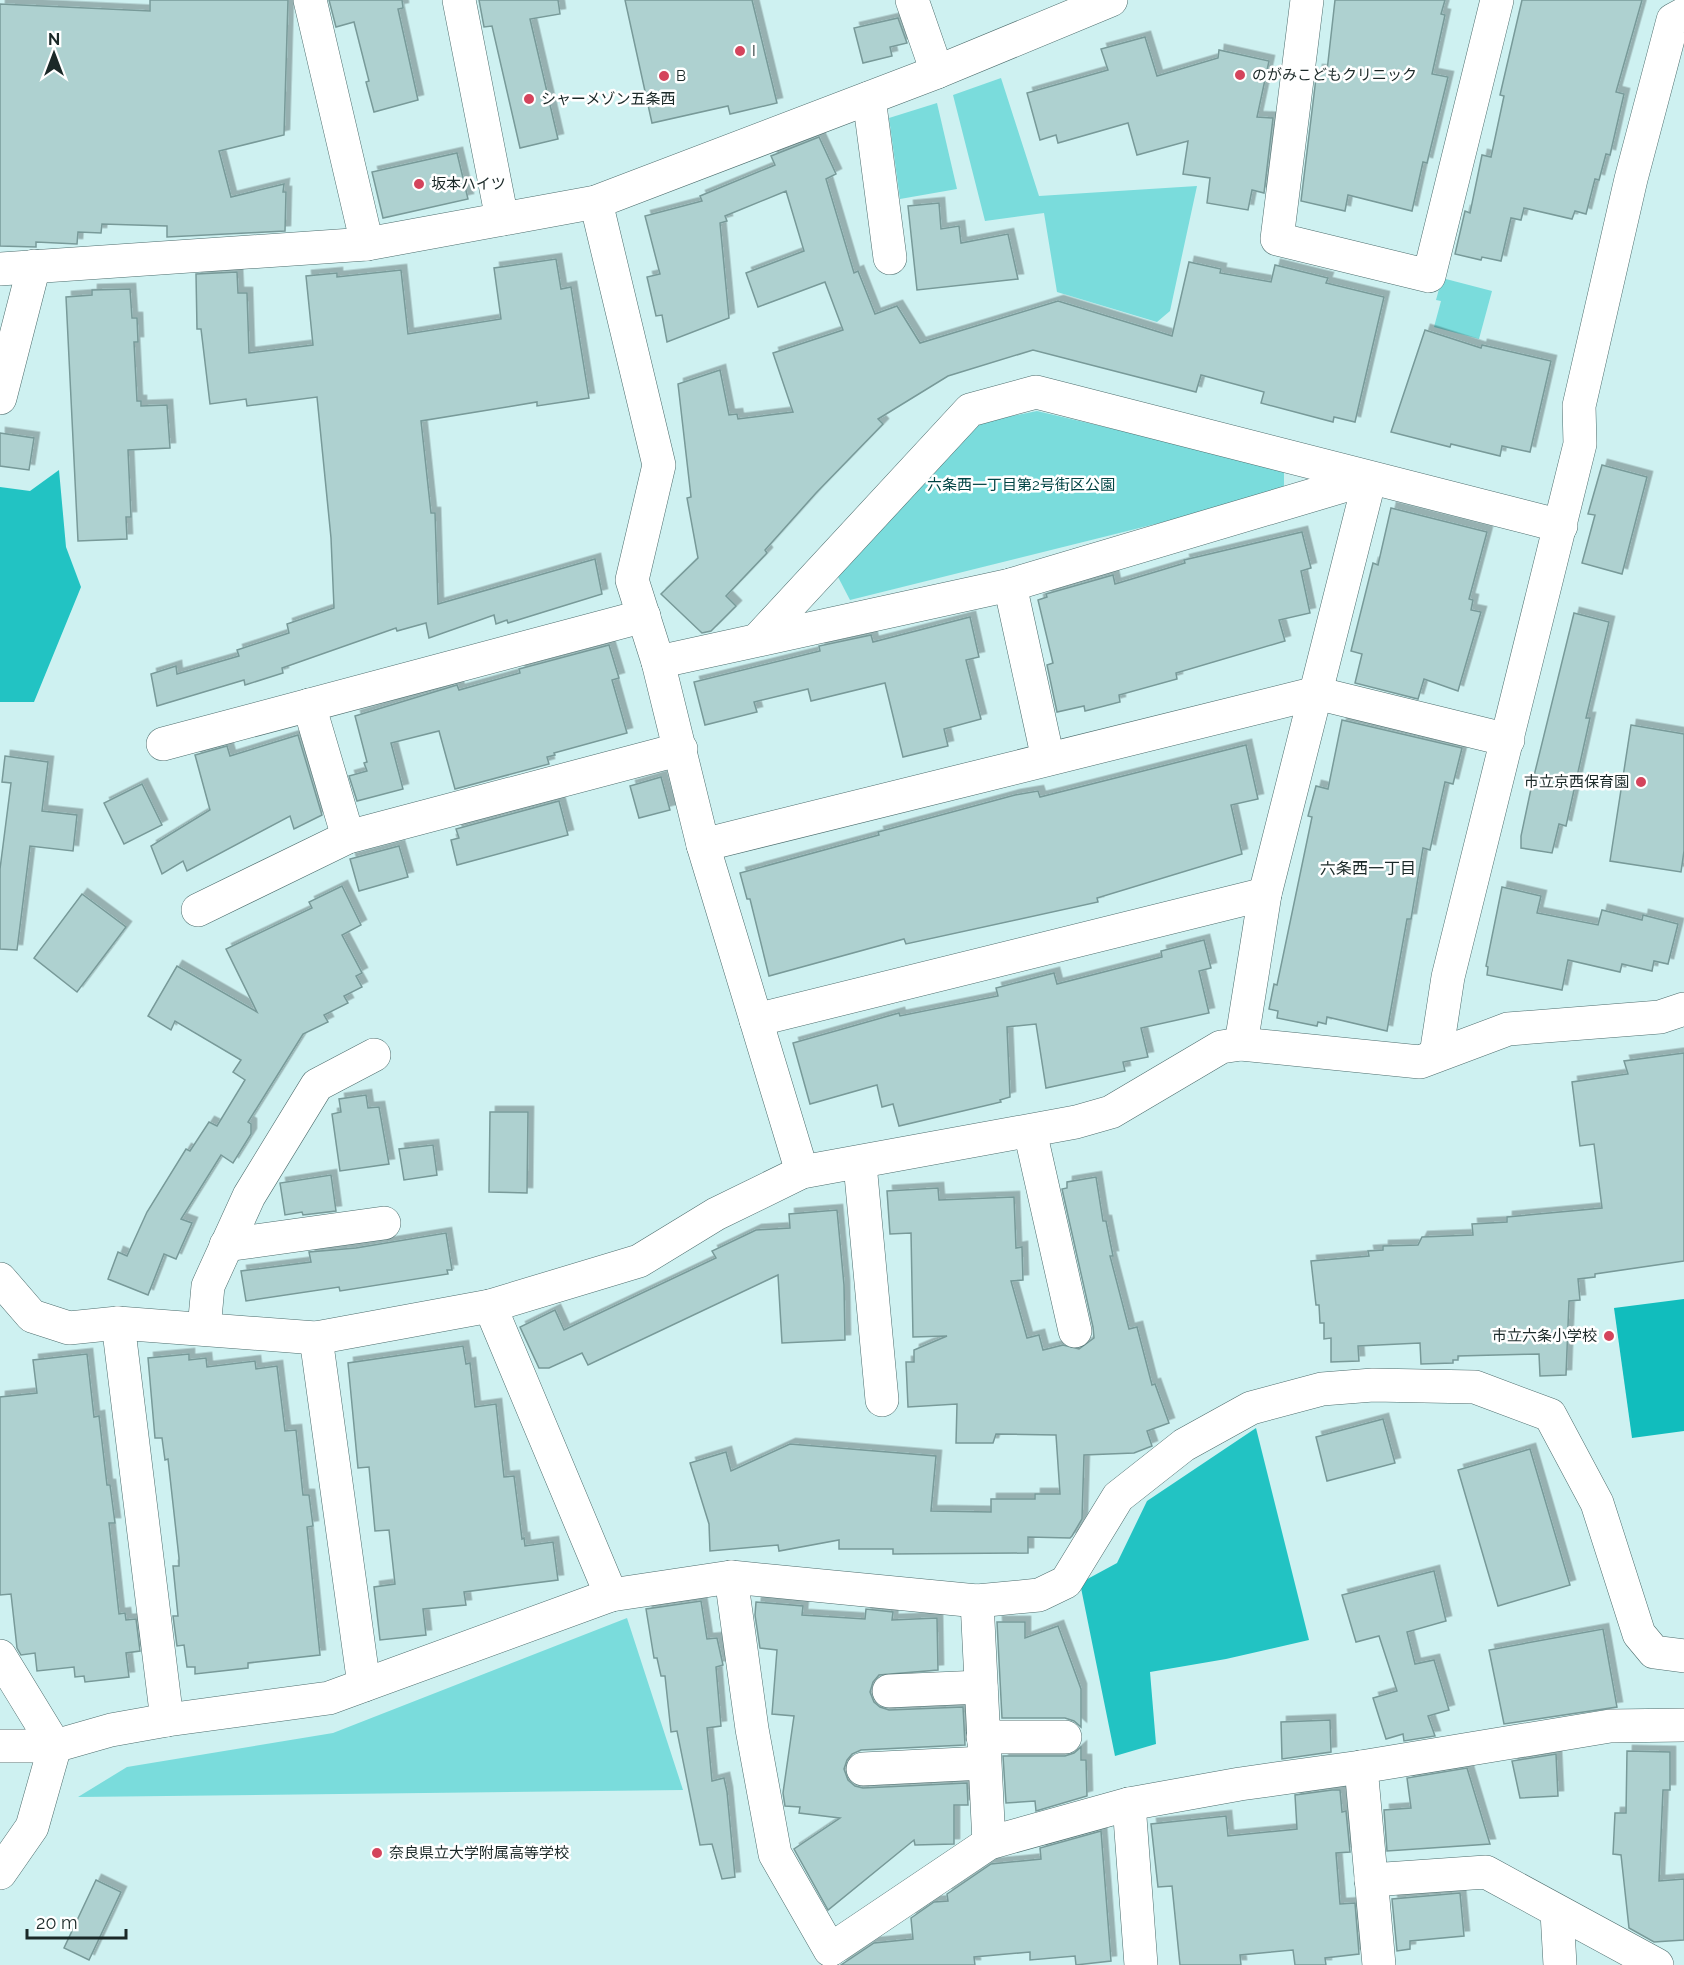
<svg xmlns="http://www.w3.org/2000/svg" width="1684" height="1965" font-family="Raleway,'Noto Sans JP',sans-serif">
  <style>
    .green { fill: #7adcdc }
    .forest { fill: #22c3c3 }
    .water { fill: #11bdbd }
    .building { fill: #aed1d0; stroke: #789a99; stroke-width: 1.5; filter: url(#shadow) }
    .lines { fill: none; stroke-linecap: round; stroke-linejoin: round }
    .street-casing { stroke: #4d6d6d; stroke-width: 34 }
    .secondary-casing { stroke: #4d6d6d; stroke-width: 34 }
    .street { stroke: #fff; stroke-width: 33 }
    .secondary { stroke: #fff; stroke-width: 33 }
    .poi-dot { fill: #d4445c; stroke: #fff; stroke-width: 2 }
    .labels { text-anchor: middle; stroke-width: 5; stroke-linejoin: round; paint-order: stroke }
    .poi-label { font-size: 15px; fill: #1b2928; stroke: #fff; text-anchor: start }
    .park-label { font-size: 15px; fill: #044; stroke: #fff }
    .neighbourhood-label { font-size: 16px; fill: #1b2928; stroke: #fff }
  </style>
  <defs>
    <filter id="shadow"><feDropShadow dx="5.5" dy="-5.5" stdDeviation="0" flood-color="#0004"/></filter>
  </defs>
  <rect width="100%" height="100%" fill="#cef1f1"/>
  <g class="green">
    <path d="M1001 78 1039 196 1197 186 1170 311 1157 322 1057 292 1044 213 985 221 953 95Z"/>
    <path d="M937 103 957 189 900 199 889 118Z"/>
    <path d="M1442 278 1492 291 1479 339 1434 327 1441 301 1436 300Z"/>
    <path d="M1037 411 1284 469V492L850 600 837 575 978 423Z"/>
    <path d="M627 1618 683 1790 78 1797 127 1767 333 1733Z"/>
  </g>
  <g class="forest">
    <path d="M59 470 66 547 81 587 34 702H0V487L30 491Z"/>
    <path d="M1256 1428 1309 1640 1226 1659 1150 1672 1156 1744 1115 1756 1080 1583 1117 1563 1147 1501Z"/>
  </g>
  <path class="water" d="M1684 1299V1431L1632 1438 1614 1308Z"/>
  <g class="building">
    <path d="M150 0H288L284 135 219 151 231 197 284 184 283 192H286L285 231 167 237V226L102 224 101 233 78 232 77 244 36 242V247L0 246V4L150 11Z"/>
    <path d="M329 0H402L403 8 398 9 418 100 374 112 366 82 369 81 354 22 336 27Z"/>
    <path d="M479 0H558L560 14 530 19 558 139 520 148 492 26 484 27Z"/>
    <path d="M625 0H752L777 103 730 114 728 106 652 123Z"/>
    <path d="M1335 0H1445L1441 14 1445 15 1432 74 1448 77 1427 163 1423 162 1412 211 1348 195 1345 211 1301 201 1317 70 1327 71Z"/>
    <path d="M1522 0H1642L1616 92 1624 94 1610 155 1606 154 1599 180 1595 179 1586 214 1575 211 1572 219 1524 208 1521 220 1511 218 1501 261 1482 257 1481 260 1455 254 1465 211 1470 213 1482 155 1491 157 1504 96 1500 95Z"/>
    <path d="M898 18 907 43 890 47 892 56 863 63 854 28Z"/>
    <path d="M1145 37 1157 76 1218 58 1219 50 1269 61 1257 117 1273 118 1264 193 1252 190 1248 210 1207 203 1210 178 1183 174 1188 141 1137 155 1128 123 1058 143 1056 135 1040 140 1027 93 1108 70 1101 49Z"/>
    <path d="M819 137 836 174 826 179 854 273 858 271 875 314 897 306 920 343 1058 301 1172 336 1189 262 1221 269 1220 273 1271 282 1275 265 1328 278 1326 283 1384 297 1355 422 1334 417 1333 422 1261 403 1264 392 1201 375 1196 392 1033 350 948 376 878 419 883 424 816 493 765 550 767 553 726 596 736 606 711 631 702 633 661 594 698 558 687 498 691 497 678 384 720 370 729 415 737 414 738 419 793 412 773 353 843 330 825 282 758 307 746 273 804 251 786 191 725 216 727 221 720 223 729 318 667 342 662 315 656 316 647 277 660 274 645 216 702 201 700 196 775 165 771 156Z"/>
    <path d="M457 153 468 199 383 218 372 172Z"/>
    <path d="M939 203 941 229 959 226 961 243 1008 234 1018 279 917 290 908 206Z"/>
    <path d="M556 259 561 289 571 287 589 398 537 406V402L421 421 431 513H435L438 604 595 559 602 594 508 623 507 620 496 624 494 615 429 638 426 623 397 631 396 628 282 668 283 673 245 685 244 680 157 706 151 674 176 666 177 674 239 656 237 650 289 633 287 624 334 608 331 538 317 397 247 406 246 399 210 404 201 329H197L196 274 237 272 238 293H247L249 353 313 345 306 276 337 273V277L401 270 408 334 501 319 494 268Z"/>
    <path d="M130 289 132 318H137L138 342H134L137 401H141V406L167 405 170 448 128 450 131 517H126L127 539 78 541 66 297 92 295V290Z"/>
    <path d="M1425 330 1481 348 1482 345 1551 361 1530 452 1502 446 1500 456 1451 444 1450 447 1391 432Z"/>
    <path d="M0 433 34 438 29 470 0 466Z"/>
    <path d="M1602 465 1647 477 1622 574 1582 563 1595 515 1588 514Z"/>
    <path d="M1391 508 1487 532 1469 599 1473 600 1471 610 1481 612 1458 691 1424 679 1418 699 1355 683 1362 654 1351 651 1373 563 1378 565Z"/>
    <path d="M1302 532 1311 568 1301 571 1310 613 1279 620 1285 641 1176 673 1177 679 1119 695 1120 702 1085 711 1084 706 1057 712 1047 665 1053 663 1038 600 1047 597 1046 594 1113 575 1115 584 1185 563 1184 560Z"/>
    <path d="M1574 613 1609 622 1586 718H1590L1566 826 1559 824 1552 853 1521 848V836L1532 784Z"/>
    <path d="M970 617 979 657 966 660 981 719 944 729 948 746 903 757 885 683 811 701 808 689 754 702 757 712 705 725 694 682 820 651 819 646 871 635 873 642Z"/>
    <path d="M609 645 619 678 612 680 627 733 554 753 555 755 547 757 549 764 455 789 439 731 391 743 403 789 357 801 349 776 367 771 364 763 367 762 355 716 457 685 459 690 520 673 519 669Z"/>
    <path d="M1342 720 1462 748 1453 784 1445 782 1430 850 1423 848 1411 919H1407L1387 1031 1327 1017 1326 1024 1318 1022 1317 1026 1277 1018 1278 1011 1269 1009 1274 984 1277 985 1312 817 1308 816 1316 786 1328 789Z"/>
    <path d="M1631 725 1684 734V851L1681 872 1610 861Z"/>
    <path d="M298 735 322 815 294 829 290 816 187 871 183 861 162 874 151 846 210 810 195 755 227 746 230 756Z"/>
    <path d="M1246 745 1258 799 1231 805 1242 854 1097 898 1098 902 906 944 904 939 769 976 750 899H747L740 873 879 835 878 832 1015 795 1038 791 1040 797Z"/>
    <path d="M5 756 48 762 42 811 77 815 73 851 30 846 17 950 0 949V869L11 783 2 782Z"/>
    <path d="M661 777 670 810 639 818 630 786Z"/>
    <path d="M142 784 162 825 124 844 104 803Z"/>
    <path d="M559 801 568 835 457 865 451 840 459 838 456 829Z"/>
    <path d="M399 846 408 877 359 891 350 859Z"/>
    <path d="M342 886 361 925 342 935 362 973 356 976 362 987 344 996 348 1003 324 1015 328 1022 303 1034 248 1122 251 1124V1134L233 1163 221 1155 181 1219 192 1223 176 1259 164 1254 148 1295 108 1279 118 1252 127 1256 147 1212 186 1149 190 1151 209 1122 217 1126 245 1080 233 1072 241 1060 175 1021 171 1030 148 1016 177 966 257 1012 226 949 312 908 309 902Z"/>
    <path d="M1502 887 1541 896 1537 913 1598 925 1602 910 1642 920 1643 915 1678 924 1668 964 1654 961 1652 971 1622 964 1620 972 1568 960 1562 990 1487 975 1488 967 1486 966Z"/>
    <path d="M82 894 126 927 77 992 34 958Z"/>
    <path d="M1204 940 1211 968 1199 971 1209 1013 1141 1028 1148 1057 1123 1062 1125 1071 1046 1088 1036 1024 1007 1027 1010 1097 1000 1100 1001 1102 899 1126 893 1104 882 1107 877 1085 810 1104 793 1043 899 1013 900 1016 998 996 996 988 1054 973 1057 984 1162 957 1161 951Z"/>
    <path d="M1684 1053V1261L1595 1274V1277L1578 1279 1580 1300 1569 1301 1566 1375 1540 1376 1539 1354 1458 1356V1360H1453V1363L1421 1364 1420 1343 1358 1346 1359 1361 1331 1362V1338L1324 1339V1323H1320L1319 1305H1316L1311 1261 1369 1256 1368 1251 1383 1250V1246L1418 1245 1422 1237 1473 1235 1472 1224 1507 1222V1217L1602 1208 1594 1144 1580 1146 1572 1082 1628 1074 1624 1061Z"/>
    <path d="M366 1095 368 1108 379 1107 389 1164 340 1171 332 1114 341 1112 339 1099Z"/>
    <path d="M490 1112H528L527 1193 489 1192Z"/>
    <path d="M433 1145 437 1175 404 1180 399 1149Z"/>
    <path d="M331 1175 336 1211 303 1215 302 1212 285 1215 280 1183Z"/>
    <path d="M1096 1177 1103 1221H1106L1113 1256H1110L1129 1329 1137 1327 1152 1385 1155 1384 1169 1423 1147 1431 1152 1446 1134 1453 1084 1455 1082 1519 1072 1536 1070 1538 1028 1537V1553L893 1554V1549H839V1540L779 1551 778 1545 710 1551 709 1524 690 1463 726 1452 731 1471 790 1444 936 1456 931 1511 991 1512V1499H1035V1494H1060L1056 1435 996 1434 993 1443H956L957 1404 908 1407 906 1362H914V1350L947 1336 913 1337 911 1233 890 1234 887 1191 938 1188 939 1200 1014 1197 1016 1248 1022 1247 1023 1280 1011 1281 1027 1338 1039 1335 1043 1350 1063 1345 1079 1349 1094 1338 1093 1327 1062 1189 1067 1188V1182Z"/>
    <path d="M837 1210 844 1285 845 1340 782 1343 778 1275 588 1365 582 1353 549 1368H539L520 1327 555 1310 564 1330 716 1258 712 1251 756 1230 790 1228 789 1214Z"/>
    <path d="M446 1233 452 1270H447L448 1274 340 1291 339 1287 246 1301 241 1271 311 1262 309 1252 356 1248Z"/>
    <path d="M463 1346 466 1364 470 1363 475 1407 496 1404 504 1477 514 1476 522 1539 524 1538 525 1546 553 1542 558 1580 464 1592 466 1605 423 1609 426 1635 380 1640 374 1587 395 1584 389 1530 375 1531 369 1467 358 1468 348 1363Z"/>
    <path d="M87 1354 94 1417 99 1416 107 1485H110L115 1523H109L119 1614 125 1613 126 1620 136 1619 140 1651 126 1653 129 1677 85 1682 84 1676 75 1677 74 1667 37 1671 35 1653 21 1655 17 1648 11 1594 0 1595V1397L37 1393 33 1360Z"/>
    <path d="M189 1354V1360L206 1358 207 1367 255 1361 256 1369 277 1366 285 1431 296 1430 303 1495H309L313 1526 307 1527 320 1655 248 1663V1668L195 1674V1667H187L184 1645 177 1646 173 1616H178L173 1566H179V1558L168 1459 165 1460 162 1438H155L148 1358Z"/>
    <path d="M1383 1419 1395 1463 1327 1481 1316 1437Z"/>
    <path d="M1530 1449 1570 1585 1498 1606 1458 1470Z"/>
    <path d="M1434 1571 1446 1621 1407 1632 1415 1664 1434 1660 1449 1710 1428 1716 1435 1736 1404 1741 1403 1734 1386 1739 1373 1698 1397 1691 1379 1636 1356 1642 1342 1595Z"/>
    <path d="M701 1601 707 1639 717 1638 723 1665 716 1667 721 1726 707 1728 712 1781 724 1778 727 1792 735 1877 722 1879 712 1844 700 1845 677 1731 671 1732 665 1676H661L657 1658H654L646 1609Z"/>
    <path d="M756 1602 803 1606 802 1615 865 1619 866 1609 893 1612 892 1620 937 1618 938 1670 879 1675 873 1682 870 1692 874 1702 880 1707 889 1710 963 1707 965 1745 861 1750 852 1754 847 1760 844 1769 848 1780 855 1786 863 1788 967 1783 968 1805H954V1844L915 1845 914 1840 828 1910 794 1849 840 1818 799 1813 800 1807 785 1806 783 1793 794 1716 772 1714 777 1650 760 1648 755 1615Z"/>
    <path d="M997 1622H1025V1638L1058 1626 1081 1689V1727L1074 1721 1065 1718H1002Z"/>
    <path d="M1603 1629 1617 1707 1504 1724 1489 1650Z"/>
    <path d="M1330 1720 1331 1752 1282 1759 1281 1722Z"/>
    <path d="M1081 1747V1760H1086L1087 1796 1036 1811 1035 1801 1006 1803 1003 1756H1065L1074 1753Z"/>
    <path d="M1627 1751 1670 1752V1790H1663L1659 1881 1684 1879V1940L1654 1942 1629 1928 1621 1855 1613 1854 1615 1813H1626Z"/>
    <path d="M1556 1754 1558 1796 1520 1798 1512 1761Z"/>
    <path d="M1467 1768 1490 1844 1387 1851 1384 1810 1411 1808 1407 1778Z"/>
    <path d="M1332 1790H1340L1342 1812 1346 1811 1350 1852 1336 1853 1340 1904 1355 1903 1359 1954 1325 1958 1326 1965H1295L1293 1950 1240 1955 1241 1965H1180L1172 1886 1158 1887 1151 1824 1226 1816 1228 1836 1297 1829 1295 1795Z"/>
    <path d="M1101 1831 1111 1961 1076 1965 1075 1956 1030 1960V1952L974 1957 975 1965H841L874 1943 913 1939 911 1918 934 1902 948 1901 947 1894 991 1864 1041 1859 1040 1848Z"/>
    <path d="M96 1880 121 1892 89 1960 64 1948Z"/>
    <path d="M1460 1893 1464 1936 1410 1941V1949L1397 1951 1392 1899Z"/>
  </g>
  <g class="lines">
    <g class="street-casing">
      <g id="street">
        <path d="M310 0 367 244"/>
        <path d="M459 0 502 219"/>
        <path d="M912 0 937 72"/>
        <path d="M1307 0 1277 239 1429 276 1497 0"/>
        <path d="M869 98 890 258"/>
        <path d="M596 202 659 465 632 580 658 662 703 845 802 1172"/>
        <path d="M0 398 34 266"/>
        <path d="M1010 585 1048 759"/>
        <path d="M759 638 970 410 1036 392 1561 526"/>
        <path d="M658 662 1010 585 1370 478"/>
        <path d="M309 705 348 837"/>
        <path d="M163 744 644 616"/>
        <path d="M703 845 1316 693 1508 740"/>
        <path d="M198 910 348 837 681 749"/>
        <path d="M756 1020 1265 894"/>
        <path d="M1241 1044 1265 894 1370 478"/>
        <path d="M1436 1055 1448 977 1580 444 1579 406 1631 179 1673 20 1684 14"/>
        <path d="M1030 1131 1075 1331"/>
        <path d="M860 1164 882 1400"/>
        <path d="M226 1245 384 1223"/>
        <path d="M0 1279 32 1316 69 1328 118 1323 316 1338 490 1306"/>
        <path d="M118 1323 167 1720"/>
        <path d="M204 1329 208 1286 249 1196 317 1085 374 1055"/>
        <path d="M316 1338 364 1685"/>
        <path d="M731 1577 752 1729 775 1854 830 1950 989 1843 1129 1804 1240 1784 1361 1767 1610 1726 1684 1725"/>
        <path d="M611 1595 490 1306 639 1261 716 1214 802 1172 1076 1122 1111 1112 1221 1047 1241 1044 1420 1062 1508 1029 1660 1017 1684 1009"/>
        <path d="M977 1601 989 1843"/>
        <path d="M0 1656 55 1746 32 1827 0 1873"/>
        <path d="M889 1691 981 1687"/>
        <path d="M983 1737H1065"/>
        <path d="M55 1746 111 1730 167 1720 329 1698 611 1595 731 1577 977 1601 1039 1595 1066 1582 1118 1497 1184 1445 1251 1408 1322 1389 1373 1385 1475 1387 1550 1415 1597 1503 1639 1634 1654 1652 1684 1656"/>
        <path d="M1361 1767 1379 1965"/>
        <path d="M863 1769 984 1763"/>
        <path d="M1129 1804 1141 1965"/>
        <path d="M1371 1880 1486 1872 1657 1965"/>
        <path d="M1557 1912 1560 1965"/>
      </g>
    </g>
    <g class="secondary-casing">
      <g id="secondary">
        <path d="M0 269 367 244 596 202 937 72 1111 0"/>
        <path d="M0 1746H55"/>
      </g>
    </g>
    <use href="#street" class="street"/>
    <use href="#secondary" class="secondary"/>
  </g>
  <g class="poi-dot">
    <circle cx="740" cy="51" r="6"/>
    <circle cx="1240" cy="75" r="6"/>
    <circle cx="664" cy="76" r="6"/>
    <circle cx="529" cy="99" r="6"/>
    <circle cx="419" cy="184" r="6"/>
    <circle cx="1641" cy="782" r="6"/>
    <circle cx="1609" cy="1336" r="6"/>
    <circle cx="377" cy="1853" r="6"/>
  </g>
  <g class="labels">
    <g class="poi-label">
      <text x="752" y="56">I</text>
      <text x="1252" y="80">のがみこどもクリニック</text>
      <text x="676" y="81">B</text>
      <text x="541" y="104">シャーメゾン五条西</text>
      <text x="431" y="189">坂本ハイツ</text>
      <text x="1629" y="787" text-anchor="end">市立京西保育園</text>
      <text x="1597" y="1341" text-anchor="end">市立六条小学校</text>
      <text x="389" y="1858">奈良県立大学附属高等学校</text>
    </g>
    <g class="park-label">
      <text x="1021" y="490">六条西一丁目第2号街区公園</text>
    </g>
    <g class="neighbourhood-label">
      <text x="1368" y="874">六条西一丁目</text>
    </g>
  </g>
  <g transform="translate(54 54)" stroke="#ffffff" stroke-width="4.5" paint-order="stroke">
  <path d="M0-4.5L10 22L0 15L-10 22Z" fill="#1b2928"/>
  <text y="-9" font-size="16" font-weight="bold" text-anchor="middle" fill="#1b2928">N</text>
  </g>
  <path d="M27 1929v9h99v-9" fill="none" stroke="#1b2928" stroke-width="3"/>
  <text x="36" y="1929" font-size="18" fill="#1b2928" stroke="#ffffff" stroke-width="4.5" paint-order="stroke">20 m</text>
</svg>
